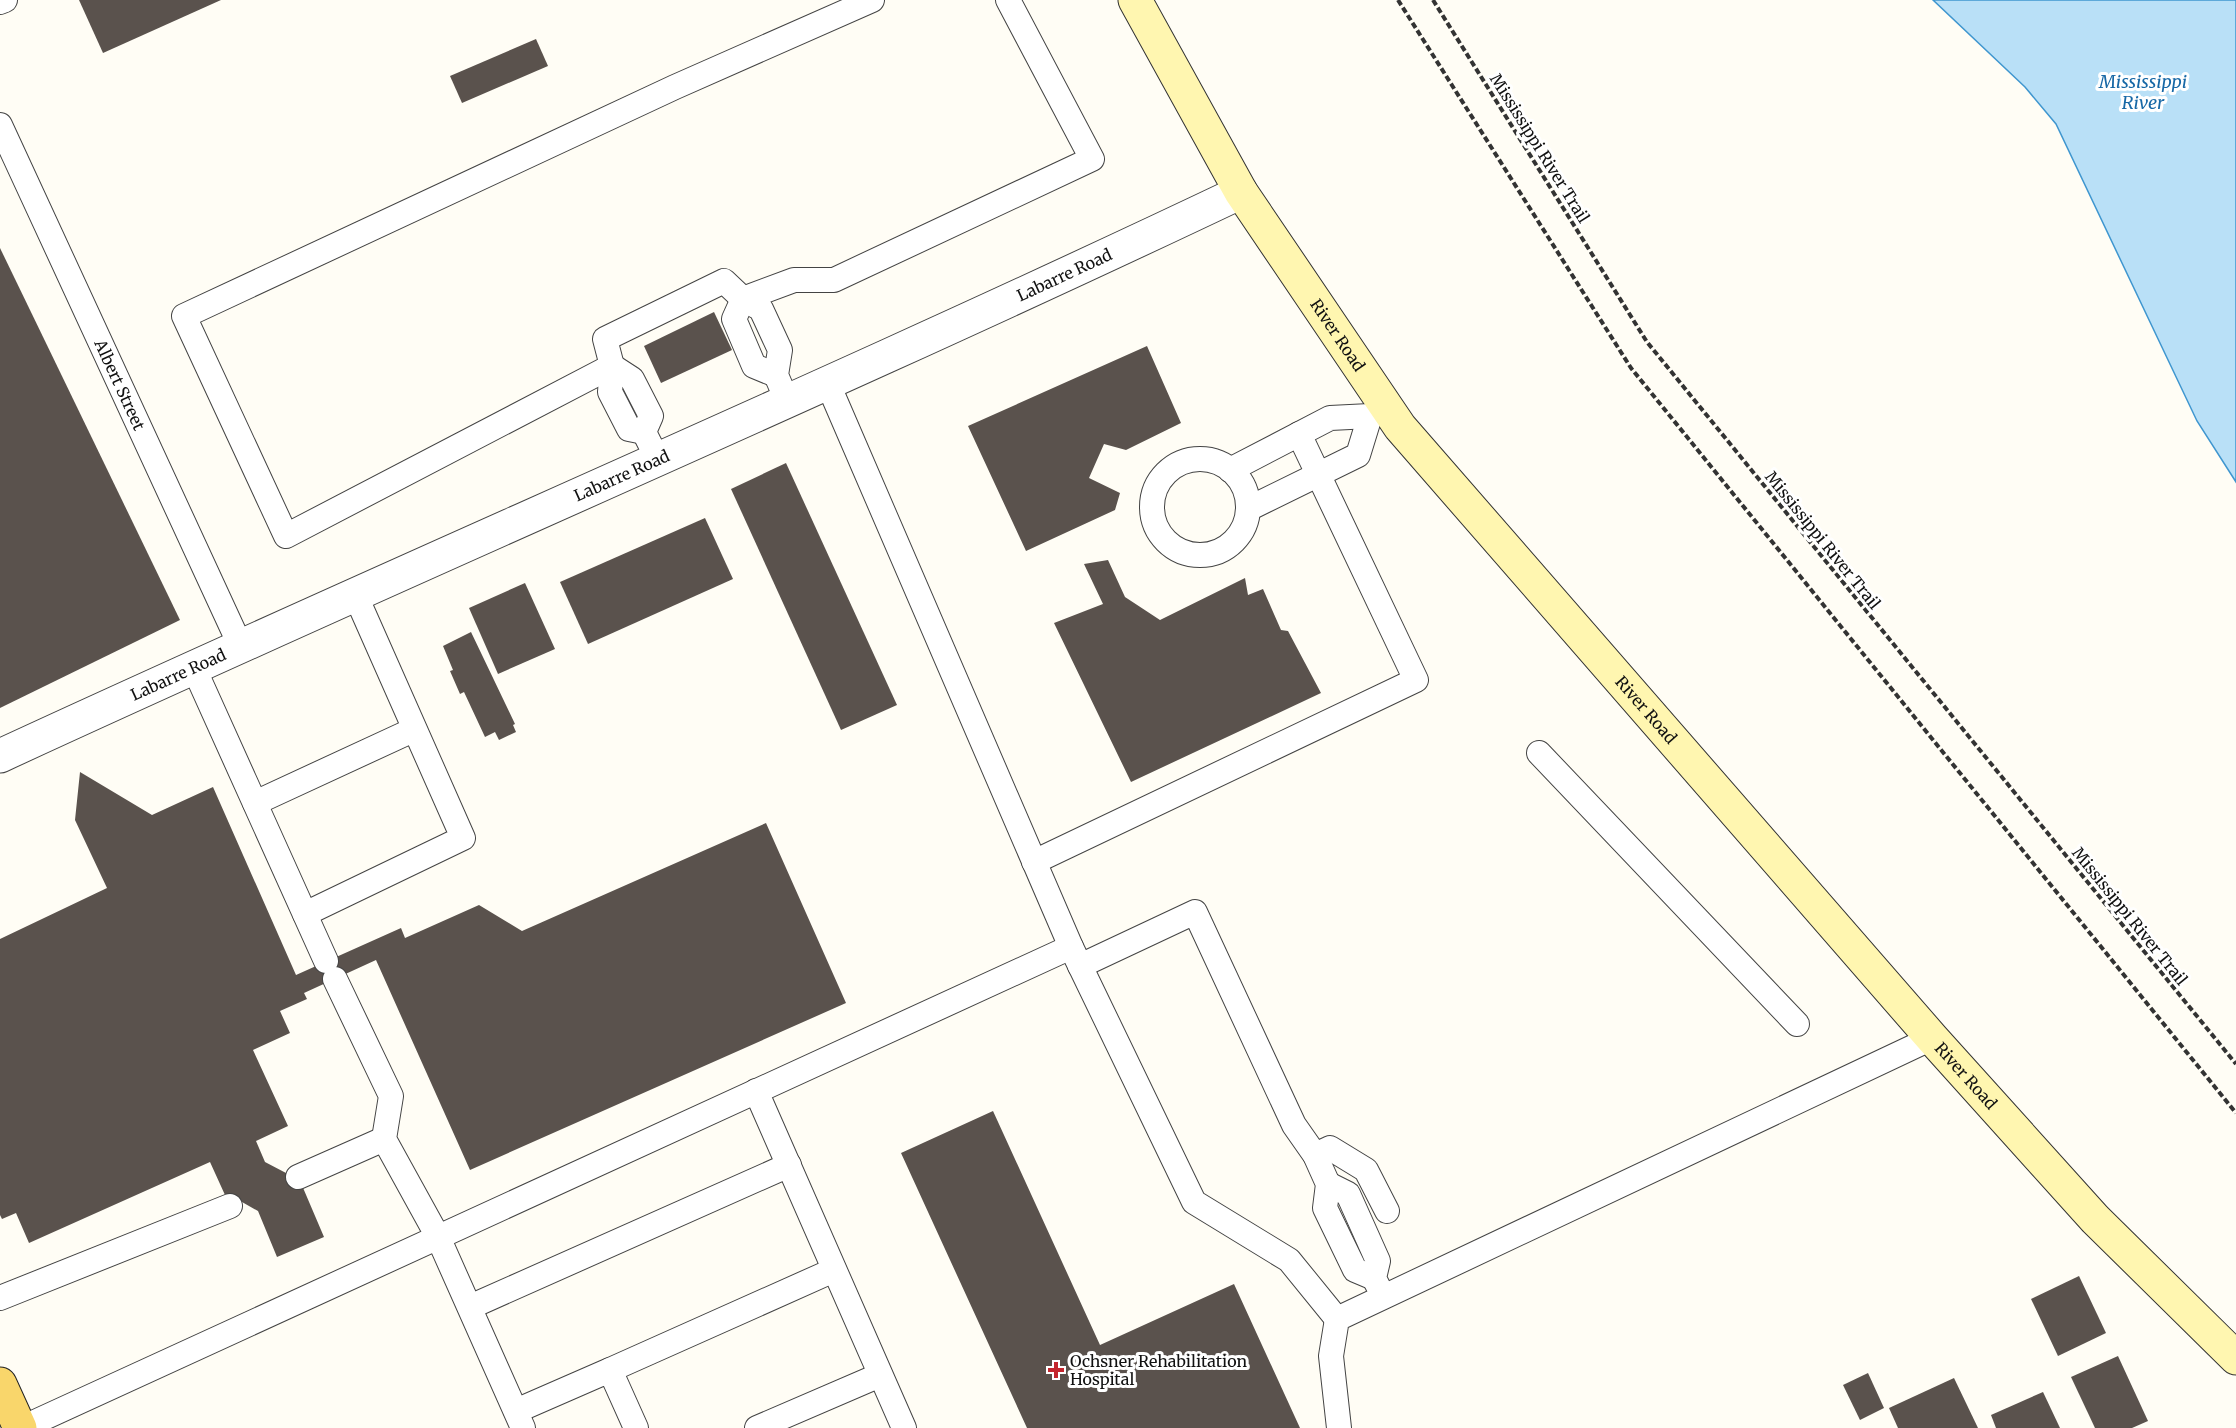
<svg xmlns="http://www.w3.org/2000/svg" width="2236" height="1428" font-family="Merriweather,serif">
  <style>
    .water { fill: #b9e0f7; stroke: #3f96cf; stroke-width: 1.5 }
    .building { fill: #5a524d }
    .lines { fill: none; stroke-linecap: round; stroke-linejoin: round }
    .service-casing { stroke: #444; stroke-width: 26 }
    .tertiary-casing { stroke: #444; stroke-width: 35 }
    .secondary-casing { stroke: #333; stroke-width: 35 }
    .primary-casing { stroke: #222; stroke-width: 35 }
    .path { stroke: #333; stroke-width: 4; stroke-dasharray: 6 3; stroke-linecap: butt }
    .service { stroke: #fff; stroke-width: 24 }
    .tertiary { stroke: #fff; stroke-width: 33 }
    .secondary { stroke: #fff6b0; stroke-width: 33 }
    .primary { stroke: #f9d66b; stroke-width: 33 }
    .poi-dot { fill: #c4262e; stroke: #fff; stroke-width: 2 }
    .labels { text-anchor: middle; stroke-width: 6; stroke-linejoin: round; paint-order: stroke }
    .street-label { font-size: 16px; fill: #111; stroke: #fff }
    .poi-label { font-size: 16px; fill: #111; stroke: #fff; text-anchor: start }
    .water-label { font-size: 18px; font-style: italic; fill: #1768a6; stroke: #fff }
  </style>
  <rect width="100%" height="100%" fill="#fffdf5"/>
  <path class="water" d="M1933 0H2236V482L2197 421 2056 124 2025 87Z"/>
  <g class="building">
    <path d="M79 0H221L103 53Z"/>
    <path d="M536 39 548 66 462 103 450 76Z"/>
    <path d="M0 248 180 620 0 708Z"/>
    <path d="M714 312 732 350 661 383 644 346Z"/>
    <path d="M1147 346 1181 423 1126 450 1104 444 1089 478 1120 493 1115 510 1026 551 968 426Z"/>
    <path d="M786 463 897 705 841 730 731 489Z"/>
    <path d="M705 518 733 579 588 644 560 582Z"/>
    <path d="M1108 560 1125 597 1160 620 1245 578 1248 595 1263 589 1281 630 1288 631 1321 693 1131 782 1054 623 1103 604 1084 564Z"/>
    <path d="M525 583 555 649 498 674 469 608Z"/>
    <path d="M471 632 515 724 513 725 516 732 499 740 495 732 485 737 464 692 460 694 450 671 453 670 443 646Z"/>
    <path d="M80 772 152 815 213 787 296 975 401 928 405 938 479 905 522 931 766 823 846 1003 470 1170 376 960 304 993 307 999 280 1011 290 1033 253 1050 288 1126 256 1141 265 1162 286 1173 295 1169 324 1237 277 1257 258 1211 242 1202 230 1206 210 1162 29 1243 16 1213 2 1219 0 1215V939L107 888 75 820Z"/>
    <path d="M993 1111 1100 1345 1234 1284 1300 1428H1027L901 1153Z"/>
    <path d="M2079 1276 2106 1333 2058 1356 2031 1299Z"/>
    <path d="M2118 1356 2148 1421 2132 1428H2095L2071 1377Z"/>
    <path d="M1868 1373 1884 1408 1860 1420 1843 1385Z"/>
    <path d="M1954 1378 1978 1428H1898L1889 1408Z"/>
    <path d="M2043 1392 2060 1428H1996L1991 1415Z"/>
  </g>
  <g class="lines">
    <g class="service-casing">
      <g id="service">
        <path d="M0 2 5 0"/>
        <path id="s1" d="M0 125 240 645"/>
        <path d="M612 366 286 536 184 316 675 87 872 0"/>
        <path d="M612 366 632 379 651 416 644 432 651 446"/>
        <path d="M776 375 754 366 734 319 743 299 794 280H834L1092 159 1008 0"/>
        <path d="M828 384 1071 947 1194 1202 1289 1260 1337 1319"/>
        <path d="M644 432 629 429 610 392 612 366 605 339 724 281 743 299 761 309 780 350 776 375 782 389"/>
        <circle cx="1200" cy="507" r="48"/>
        <path d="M1230 470 1330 418 1370 416 1386 406"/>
        <path d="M1248 509 1358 455 1370 416"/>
        <path d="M193 666 326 961"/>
        <path d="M1539 753 1797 1024"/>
        <path d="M255 803 413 730"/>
        <path d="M1034 862 1416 680 1299 434"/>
        <path d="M305 914 463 838 355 594"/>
        <path d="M1080 966 1195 912 1294 1125 1315 1155 1328 1184 1325 1208 1355 1270 1374 1278"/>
        <path d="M335 979 391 1096 384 1139 438 1237 523 1428"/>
        <path d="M756 1091 904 1428"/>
        <path d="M1315 1155 1330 1148 1366 1170 1387 1211"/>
        <path d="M298 1177 384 1139"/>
        <path d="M1328 1184 1348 1194 1378 1261 1374 1278 1380 1290"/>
        <path d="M0 1298 230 1206"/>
        <path d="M470 1307 789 1165"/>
        <path d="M610 1370 834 1270"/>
        <path d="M516 1411 610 1370 636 1428"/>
        <path d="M22 1428 1071 947"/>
        <path d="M757 1428 880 1375"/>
        <path d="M1339 1428 1331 1356 1337 1319 1932 1038"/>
      </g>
    </g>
    <g class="tertiary-casing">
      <g id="tertiary">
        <path id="s2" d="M0 756C413 565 831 387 1241 192"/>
      </g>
    </g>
    <g class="secondary-casing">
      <g id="secondary">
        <path id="s3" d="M1135 0 1241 192 1400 427 1932 1038 2095 1219 2236 1358"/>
      </g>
    </g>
    <g class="primary-casing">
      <path id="primary" d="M0 1384 20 1428"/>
    </g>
    <g class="path">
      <path d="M1398 0 1631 368 2236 1113"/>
      <path d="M1433 0 1647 342 2236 1064"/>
    </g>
    <use href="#service" class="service"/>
    <use href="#tertiary" class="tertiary"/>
    <use href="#secondary" class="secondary"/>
    <use href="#primary" class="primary"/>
  </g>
  <path class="poi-dot" d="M1053 1361h6v6h6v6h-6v6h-6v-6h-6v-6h6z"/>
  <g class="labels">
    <g class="street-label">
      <text transform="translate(1540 148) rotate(58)" y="6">Mississippi River Trail</text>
      <text dy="6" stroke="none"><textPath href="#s2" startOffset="1168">Labarre Road</textPath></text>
      <text dy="6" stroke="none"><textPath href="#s3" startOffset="392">River Road</textPath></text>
      <text dy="6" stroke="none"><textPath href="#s1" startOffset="286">Albert Street</textPath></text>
      <text dy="6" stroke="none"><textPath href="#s2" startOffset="682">Labarre Road</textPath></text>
      <text transform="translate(1823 540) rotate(51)" y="6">Mississippi River Trail</text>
      <text dy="6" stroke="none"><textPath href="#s2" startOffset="196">Labarre Road</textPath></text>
      <text dy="6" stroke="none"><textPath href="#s3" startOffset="878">River Road</textPath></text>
      <text transform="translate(2130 916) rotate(51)" y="6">Mississippi River Trail</text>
      <text dy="6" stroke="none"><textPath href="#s3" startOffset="1364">River Road</textPath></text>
    </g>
    <g class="poi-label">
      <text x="1070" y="1367">Ochsner Rehabilitation<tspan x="1070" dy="18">Hospital</tspan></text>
    </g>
    <g class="water-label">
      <text x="2143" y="88">Mississippi<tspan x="2143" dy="21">River</tspan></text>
    </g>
  </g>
</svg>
